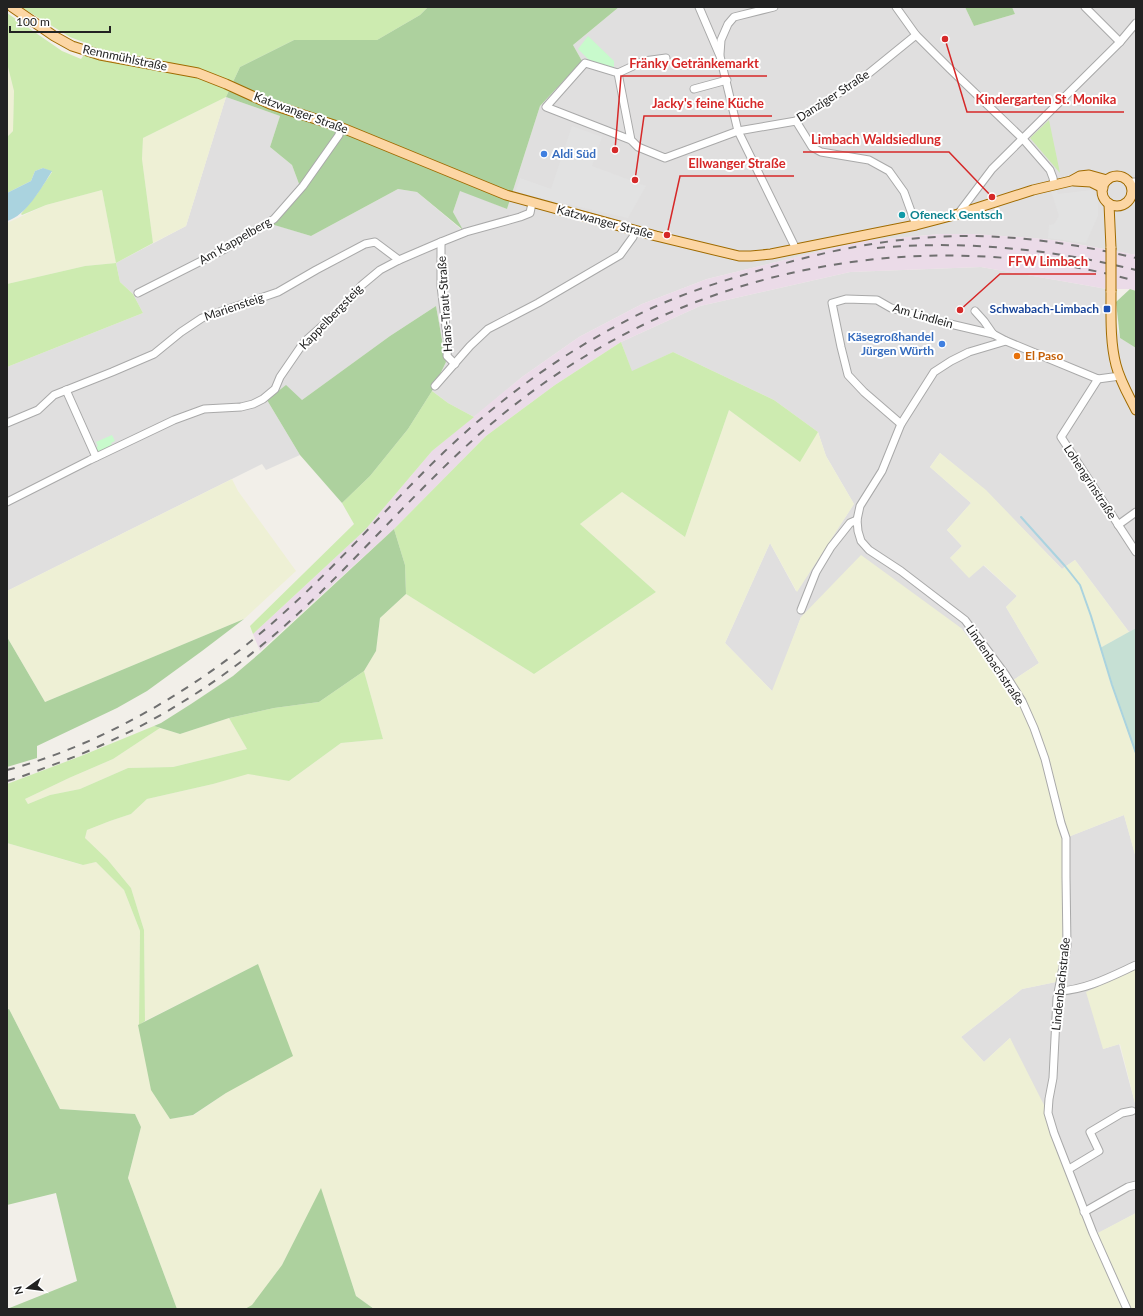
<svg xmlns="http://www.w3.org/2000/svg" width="1143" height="1316" font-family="Lato,sans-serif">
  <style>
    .residential { fill: #e0dfdf }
    .industrial { fill: #ebdbe8 }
    .farmland { fill: #eef0d5 }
    .grass { fill: #cdebb0 }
    .forest { fill: #add19e }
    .wetland { fill: #c6e0d4 }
    .park { fill: #c8facc }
    .parking { fill: #e2e2e2 }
    .water { fill: #aad3df }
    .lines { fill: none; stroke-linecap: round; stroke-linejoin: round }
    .stream { stroke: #aad3df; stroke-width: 2 }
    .minor-casing { stroke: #a9a9a9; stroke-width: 9 }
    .major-casing { stroke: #a06b00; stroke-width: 11 }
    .minor { stroke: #fff; stroke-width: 7 }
    .major { stroke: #fcd6a4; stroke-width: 9 }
    .rail { stroke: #707070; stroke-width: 2; stroke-dasharray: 8 8; stroke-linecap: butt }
    .major-bridge-casing { stroke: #a06b00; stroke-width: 11; stroke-linecap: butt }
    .major-bridge { stroke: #fcd6a4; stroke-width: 9 }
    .shop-dot { fill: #3f7fe0; stroke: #fff; stroke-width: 1.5 }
    .culture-dot { fill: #0f9aa8; stroke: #fff; stroke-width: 1.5 }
    .transit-dot { fill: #1a4fb4; stroke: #fff; stroke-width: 1.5 }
    .food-dot { fill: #e8710a; stroke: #fff; stroke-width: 1.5 }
    .labels { text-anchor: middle; stroke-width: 4; stroke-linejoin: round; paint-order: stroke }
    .street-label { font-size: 12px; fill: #222; stroke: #fff }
    .shop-label { font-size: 12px; font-weight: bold; fill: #366cbe; stroke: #fff; text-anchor: start }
    .culture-label { font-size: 12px; font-weight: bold; fill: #0d838f; stroke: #fff; text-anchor: start }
    .transit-label { font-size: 12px; font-weight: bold; fill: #164399; stroke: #fff; text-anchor: end }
    .food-label { font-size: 12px; font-weight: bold; fill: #c56008; stroke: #fff; text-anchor: start }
    .leader { fill: none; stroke: #d62828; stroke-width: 1.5 }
    .callout-dot { fill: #d62828; stroke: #fff; stroke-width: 1.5 }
    .callout-label { font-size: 13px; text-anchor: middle; font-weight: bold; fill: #d62828; stroke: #fff; stroke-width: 4; stroke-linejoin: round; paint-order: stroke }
  </style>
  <rect width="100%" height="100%" fill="#f2efe9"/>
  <g class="residential">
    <path d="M619 7H965L974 26 1015 14 1012 7H1136V255L1061 241 1033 238 973 234H940L862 241 707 279 642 304 579 337 522 377 474 417 448 403 432 391 446 362 436 306 390 336 302 400H267L300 455 266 470 262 464 7 591V367L143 313 133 294 120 282 116 263 186 226 226 97 280 116 270 147 292 165 302 192 272 224 311 236 398 189 417 192 462 230 453 212 460 190 507 209 540 106 582 61 573 45Z"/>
    <path d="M981 267 1107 289 1120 338 1136 348V628L1129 632 1075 560 1062 569 986 491 940 453 930 467 971 503 947 530 962 546 950 558 983 565 1017 596 1006 607 1039 663 1006 685 961 628 801 617 773 692 725 643 770 543 796 591 854 504 826 456 818 432 774 400 673 352 632 372 621 342 700 306 850 272Z"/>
    <path d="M1124 815 1136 858V968L1103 1049 1119 1044 1136 1107V1213L1091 1237 1010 1038 984 1062 961 1037 1022 989 1056 982 1062 945 1068 837Z"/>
  </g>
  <path class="industrial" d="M940 234H973L1033 238 1061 241 1136 255V291L1130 289H1107L981 267 850 272 700 306 621 342 555 385 486 436 394 529 260 651 253 634 365 530 432 451 522 377 579 337 642 304 707 279 862 241Z"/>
  <g class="farmland">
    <path d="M7 63 14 91 13 131 7 137Z"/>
    <path d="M226 97 186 226 153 243 142 159 143 138Z"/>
    <path d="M102 190 116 263 85 266 7 284V223L46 205Z"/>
    <path d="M729 410 799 461 818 432 826 456 854 504 797 592 770 543 725 643 772 691 801 617 861 555 961 628 1006 685 1039 663 1006 607 1017 596 984 565 969 578 950 558 962 546 947 530 971 503 930 467 940 453 986 490 1062 569 1075 560 1129 632 1100 648 1136 756V858L1124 815 1068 837 1062 945 1056 982 1022 989 961 1037 984 1062 1010 1038 1045 1107 1092 1236 1136 1213V1309H374L356 1296 321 1189 282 1265 252 1306 245 1309H177L128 1178 141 1127 135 1114 60 1109 9 1009 7 1010V843L82 865 96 862 124 890 140 931 139 1025 151 1089 170 1119 194 1115 226 1093 258 964 145 1021 144 930 131 888 107 859 85 838 87 830 110 821 131 814 147 799 213 784 248 773 289 781 341 743 383 739 364 671 376 651 380 618 406 594 534 674 656 592 580 524 622 492 685 537Z"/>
    <path d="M232 479 238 491 296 571 244 619 45 702 7 637V591Z"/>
    <path d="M229 718 247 749 173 767 128 768 80 789 50 795 28 804 25 799 69 778 113 759 160 728 180 734Z"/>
    <path d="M1136 968V1107L1120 1044 1103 1049 1086 992Z"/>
  </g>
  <g class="grass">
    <path d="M21 7H428L420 15 377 40H294L240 67 226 97 143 138 142 159 153 243 116 263 120 282 133 294 143 313 7 367V284L85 266 116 263 102 190 46 205 22 215 21 214 37 194 52 172 43 168 35 171 31 181 7 193V137L13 131 14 91 7 63V13L62 51 81 59 91 45 70 37Z"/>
    <path d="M1049 120 1060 173 1030 138Z"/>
    <path d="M621 342 632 371 673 352 774 400 818 432 800 462 729 410 685 537 622 492 580 524 656 592 534 674 406 594 405 565 394 529 486 436 555 385Z"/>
    <path d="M432 391 448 403 474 417 432 451 365 530 253 634 250 626 354 524 342 503 370 476 408 429Z"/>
    <path d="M364 671 383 739 341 743 289 781 248 774 213 784 147 799 131 814 110 821 87 830 85 838 107 859 131 888 144 930 145 1021 139 1025 140 931 124 890 96 862 83 865 7 843V784L81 756 154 726 160 728 113 759 69 778 25 799 28 804 50 795 80 789 128 768 173 767 247 749 229 718 274 708 319 702Z"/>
  </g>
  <g class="forest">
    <path d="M428 7H619L573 45 582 61 540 106 507 209 460 191 453 212 463 230 417 192 398 189 311 236 271 224 302 192 292 165 270 147 280 116 226 97 240 67 294 40H377L420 15Z"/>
    <path d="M965 7H1012L1015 14 974 26Z"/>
    <path d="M1130 289 1136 291V348L1120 338 1116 302Z"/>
    <path d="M436 306 446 362 432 391 408 429 370 476 342 503 300 455 267 400 286 385 302 400 390 336Z"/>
    <path d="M394 529 405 565 406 594 380 618 376 651 364 671 319 702 274 708 229 718 180 734 154 726 161 723 191 704 233 676 260 653Z"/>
    <path d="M244 619 202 651 147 691 117 708 37 746V758L7 767V637L45 702Z"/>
    <path d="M258 964 293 1056 226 1093 193 1115 170 1119 151 1090 138 1025Z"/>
    <path d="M9 1009 60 1109 135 1114 141 1127 128 1178 177 1309H7L77 1281 56 1193 7 1205V1010Z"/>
    <path d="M321 1188 356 1296 374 1309H245L252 1305 282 1265Z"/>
  </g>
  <path class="wetland" d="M1136 628V756L1100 648Z"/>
  <g class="park">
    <path d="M588 36 614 61V69L591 62 578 49Z"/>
    <path d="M112 435 115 441 111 443 113 447 98 454 94 448 98 446 96 442Z"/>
  </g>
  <g class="parking">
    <path d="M572 126 602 137 592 166 646 186 628 218 515 192 520 178 551 189Z"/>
    <path d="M1056 190 1058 194 1092 190 1097 197H1098V216L1086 243 1048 238 1049 225 1054 224 1059 216 1051 191Z"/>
  </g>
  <path class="water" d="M43 168 52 171C42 187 26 216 7 221V193L31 181 35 171Z"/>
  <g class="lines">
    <path class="stream" d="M1021 517 1065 566 1080 585 1091 616 1112 685 1136 753"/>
    <g class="minor-casing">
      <g id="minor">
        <path d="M699 7 720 56 738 131 796 249"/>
        <path d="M896 7 916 35 950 69 1023 139 1050 170 1053 178 1054 184"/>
        <path d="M1085 7 1120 42"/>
        <path d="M720 54 721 40 728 24 734 17 774 7"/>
        <path d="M618 73 644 61 666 58"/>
        <path d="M694 89 727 80"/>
        <path d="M796 121 812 147 821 152 869 160 889 171 904 192 916 225"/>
        <path d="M631 140 618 73 585 63 546 107 631 140 638 147 665 158 738 131 796 121 868 74 916 35"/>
        <path d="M1128 182H1136"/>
        <path d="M1132 192 1136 190"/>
        <path d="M958 214 992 169 1120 42 1136 23"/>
        <path d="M441 242V286L448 344 447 356 455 364"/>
        <path d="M138 293 225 249 274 219 303 186 339 135 340 127"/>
        <path d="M975 311 984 321 993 334 1006 341 1098 379 1120 376"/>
        <path d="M1006 341 969 352 951 361 934 372 901 424 882 471 860 506 857 520 858 531 861 541 869 550 901 571 965 620 1005 674 1022 701 1034 728 1045 759 1061 823 1066 838V877L1067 946 1057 998 1053 1078 1049 1099 1048 1113 1054 1133 1093 1233 1127 1309"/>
        <path d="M1098 379 1061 437 1136 552"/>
        <path d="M435 386 470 346 488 329 538 303 620 255 633 237 635 230"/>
        <path d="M66 390 96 457"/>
        <path d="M7 423 38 410 54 395 112 372 154 354 181 332 202 318 278 292 316 270 365 244 375 242 399 260"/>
        <path d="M901 424 864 392 848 375 841 347 832 303 846 299 877 300 891 308 946 323 993 334"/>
        <path d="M7 502 90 460 174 420 204 409 241 407 253 404 263 399 275 389 280 377 304 342 340 310 362 285 380 270 399 260 441 242 466 232 520 217 530 213 532 203"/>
        <path d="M1118 525 1136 512"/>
        <path d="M801 610 816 572 831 547 850 523 857 520"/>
        <path d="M1059 991C1086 990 1112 976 1136 965"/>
        <path d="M1069 1169 1099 1151 1090 1132 1122 1113 1132 1111"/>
        <path d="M1084 1212 1128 1187 1136 1185"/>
      </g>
    </g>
    <g class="major-casing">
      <g id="major">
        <path d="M12 7 54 36 72 46 100 55 198 73 226 84 270 104 340 127 506 195 656 236 739 256H751L771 254 916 225 958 214 1033 190 1071 181 1080 176 1089 175 1107 180"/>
        <circle cx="1117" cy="191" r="15"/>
        <path d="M1074 181 1091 182 1103 188"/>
        <path d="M1109 204 1111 248"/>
        <path d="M1111 291C1111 316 1110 342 1116 365 1120 381 1129 396 1136 410"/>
      </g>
    </g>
    <use href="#minor" class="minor"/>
    <use href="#major" class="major"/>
    <g class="rail">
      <path d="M877 248C964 240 1051 249 1136 270"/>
      <path d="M7 770C103 745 205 684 278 618 337 566 388 506 444 452 506 393 575 344 652 308 694 289 738 276 782 264 843 247 905 236 968 236 1025 236 1081 245 1136 258"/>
      <path d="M7 781C22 777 36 771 50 766 145 732 230 678 303 609 362 554 414 493 474 439 655 275 901 217 1136 281"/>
    </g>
    <g class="major-bridge-casing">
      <path id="major-bridge" d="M1111 248V291"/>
    </g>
    <use href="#major-bridge" class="major-bridge"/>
  </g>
  <g class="shop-dot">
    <circle cx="544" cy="154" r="4"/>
    <circle cx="942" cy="344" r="4"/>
  </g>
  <circle class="culture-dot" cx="902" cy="215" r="4"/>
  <rect class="transit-dot" x="1103" y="305" width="8" height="8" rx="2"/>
  <circle class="food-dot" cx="1017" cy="356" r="4"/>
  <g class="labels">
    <g class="street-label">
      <text transform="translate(125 58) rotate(12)" y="4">Rennmühlstraße</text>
      <text transform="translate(833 96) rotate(-33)" y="4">Danziger Straße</text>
      <text transform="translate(301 113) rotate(20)" y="4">Katzwanger Straße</text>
      <text transform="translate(605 222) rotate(15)" y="4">Katzwanger Straße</text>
      <text transform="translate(235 241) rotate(-30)" y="4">Am Kappelberg</text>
      <text transform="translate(445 304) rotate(-94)" y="4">Hans-Traut-Straße</text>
      <text transform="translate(234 307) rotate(-19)" y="4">Mariensteig</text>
      <text transform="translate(923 316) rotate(16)" y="4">Am Lindlein</text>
      <text transform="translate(331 317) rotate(-46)" y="4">Kappelbergsteig</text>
      <text transform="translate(1090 482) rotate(57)" y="4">Lohengrinstraße</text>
      <text transform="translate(995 665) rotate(56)" y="4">Lindenbachstraße</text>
      <text transform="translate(1061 984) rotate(-84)" y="4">Lindenbachstraße</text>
    </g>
    <g class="shop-label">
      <text x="552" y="158">Aldi Süd</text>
      <text x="934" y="341" text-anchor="end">Käsegroßhandel<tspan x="934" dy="14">Jürgen Würth</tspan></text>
    </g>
    <g class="culture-label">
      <text x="910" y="219">Ofeneck Gentsch</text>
    </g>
    <g class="transit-label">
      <text x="1099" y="313">Schwabach-Limbach</text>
    </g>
    <g class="food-label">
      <text x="1025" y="360">El Paso</text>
    </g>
  </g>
  <path class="leader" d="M615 150L621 76H767M945 39L967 112H1124M635 180L644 116H772M992 197L949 152H803M667 235L680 176H794M960 310L1000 274H1096"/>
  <g class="callout-dot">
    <circle cx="615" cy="150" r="4"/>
    <circle cx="945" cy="39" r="4"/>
    <circle cx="635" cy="180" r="4"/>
    <circle cx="992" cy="197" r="4"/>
    <circle cx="667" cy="235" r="4"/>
    <circle cx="960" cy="310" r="4"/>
  </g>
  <g class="callout-label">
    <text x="694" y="68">Fränky Getränkemarkt</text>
    <text x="1046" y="104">Kindergarten St. Monika</text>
    <text x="708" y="108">Jacky's feine Küche</text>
    <text x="876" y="144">Limbach Waldsiedlung</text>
    <text x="737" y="168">Ellwanger Straße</text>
    <text x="1048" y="266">FFW Limbach</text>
  </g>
  <rect width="1143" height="1316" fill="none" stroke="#222222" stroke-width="16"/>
  <g transform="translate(28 1288) rotate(256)" stroke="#ffffff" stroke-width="3" paint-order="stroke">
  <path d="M0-3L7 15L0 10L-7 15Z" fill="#222222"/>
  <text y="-6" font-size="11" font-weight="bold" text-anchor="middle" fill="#222222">N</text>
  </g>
  <path d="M10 26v6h100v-6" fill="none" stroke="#222222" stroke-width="2"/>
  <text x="16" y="26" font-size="12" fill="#222222" stroke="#ffffff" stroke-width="3" paint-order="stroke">100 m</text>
</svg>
